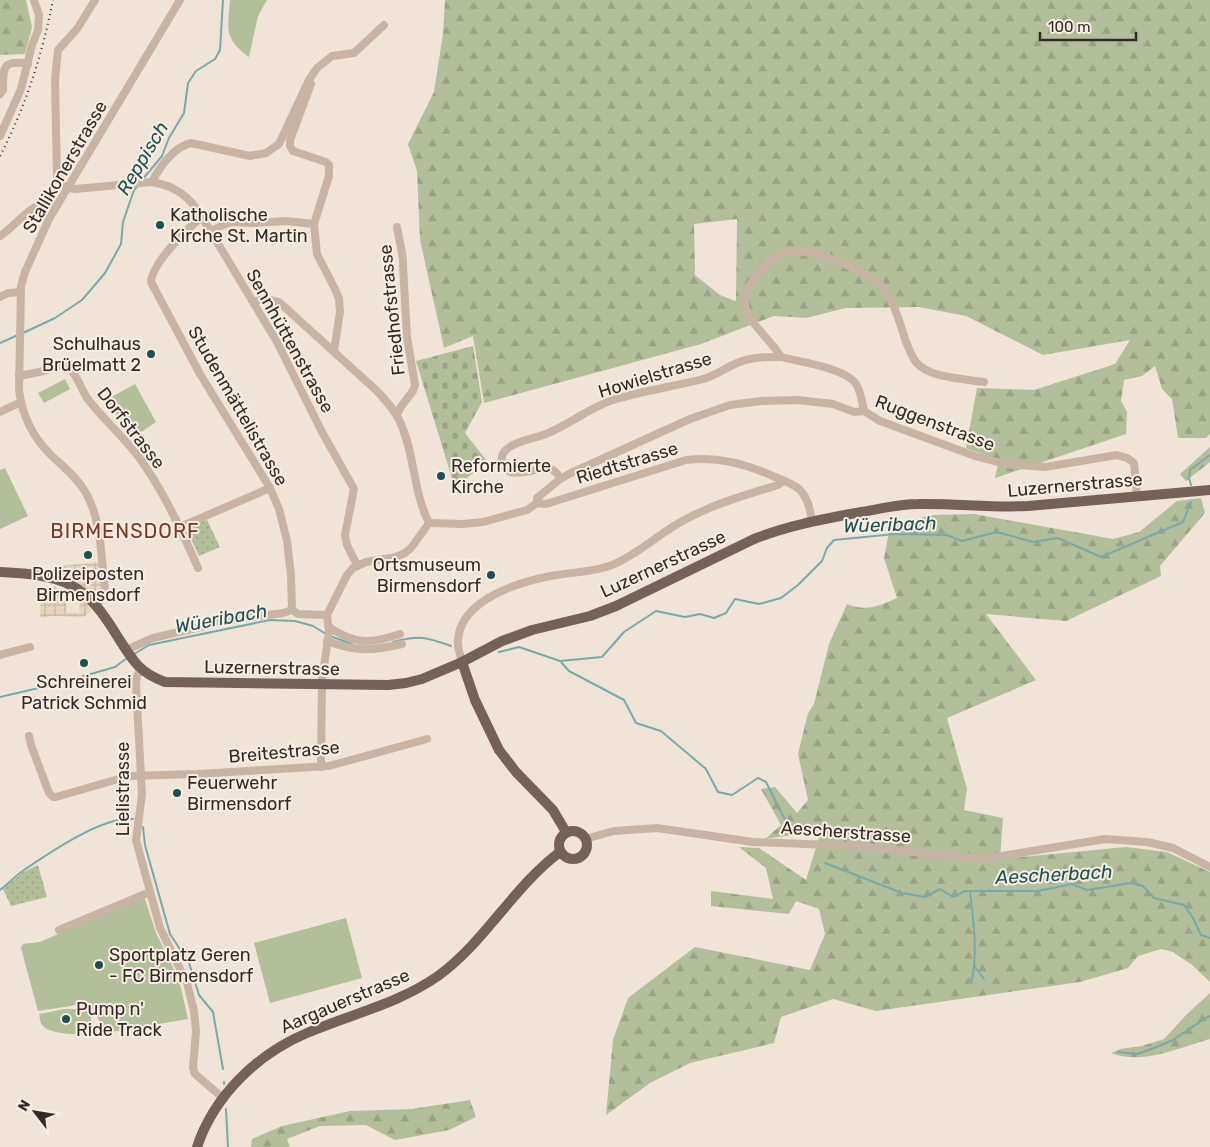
<svg xmlns="http://www.w3.org/2000/svg" width="1210" height="1147" font-family="Rubik,sans-serif">
  <style>
    .forest { fill: url(#forest-firs); fill-rule: evenodd }
    .cemetery { fill: url(#cemetery-stones) }
    .park { fill: url(#park-dots) }
    .garden { fill: #b3be9a }
    .plaza { fill: url(#plaza-grid) }
    .lines { fill: none; stroke-linecap: round; stroke-linejoin: round }
    .stream { stroke: #79aaab; stroke-width: 2 }
    .minor { stroke: #c7b4a5; stroke-width: 8 }
    .major { stroke: #746158; stroke-width: 10 }
    .rail { stroke: #332a26; stroke-width: 2; stroke-dasharray: 1 4; stroke-linecap: butt }
    .poi-dot { fill: #1e5052; stroke: #f8eee4; stroke-width: 2 }
    .labels { text-anchor: middle; stroke-width: 4; stroke-linejoin: round; paint-order: stroke }
    .street-label { font-size: 18px; fill: #332a26; stroke: #f8eee4 }
    .poi-label { font-size: 18px; fill: #332a26; stroke: #f8eee4; text-anchor: start }
    .water-label { font-size: 19px; font-style: italic; fill: #1e5052; stroke: #f8eee4 }
    .quarter-label { font-size: 20px; letter-spacing: 1px; fill: #7e3623; stroke: #f8eee4 }
  </style>
  <defs>
    <pattern id="forest-firs" width="22" height="20" patternUnits="userSpaceOnUse" patternTransform="scale(1.25)"><rect width="22" height="20" fill="#b3be9a"/><path d="M5 1l3.5 6h-7zM16 11l3.5 6h-7z" fill="#9aa385"/></pattern>
    <pattern id="cemetery-stones" width="16" height="16" patternUnits="userSpaceOnUse" patternTransform="scale(1.25)"><rect width="16" height="16" fill="#b3be9a"/><path d="M2 7V4a2 2 0 0 1 4 0v3zM10 15v-3a2 2 0 0 1 4 0v3z" fill="#9aa385"/></pattern>
    <pattern id="park-dots" width="8" height="8" patternUnits="userSpaceOnUse" patternTransform="scale(1.25)"><rect width="8" height="8" fill="#b3be9a"/><path d="M2 2h.1M6 6h.1" fill="none" stroke="#9aa385" stroke-width="1.8" stroke-linecap="round"/></pattern>
    <pattern id="plaza-grid" width="8" height="8" patternUnits="userSpaceOnUse" patternTransform="scale(1.25)"><rect width="8" height="8" fill="#e7d5c0"/><path d="M0 4h8M4 0v8" fill="none" stroke="#c7b7a5"/></pattern>
  </defs>
  <rect width="100%" height="100%" fill="#f0e4d9"/>
  <g class="forest">
    <path d="M0 0H26L32 27 25 54 0 55Z"/>
    <path d="M445 0H1210V434L1206 438H1178L1172 399 1162 389 1155 366 1142 376 1124 380 1121 401 1127 412 1126 434 995 478 999 460 966 448 977 388 1034 390 1115 364 1130 340 1043 355 966 316 919 307 846 308 806 318 774 316 701 344 484 403 473 336 444 348 420 240 417 171 408 144 434 92 443 34ZM737 219 736 300 735 301 720 295 695 275 694 224Z"/>
    <path d="M1210 447V462L1186 481 1180 474Z"/>
    <path d="M1201 498 1205 513 1160 566 1161 576 1066 621 986 614 1036 680 947 718 967 789 964 810 1003 818 1000 859 1126 847 1167 852 1210 872V982L1192 965 1173 952 1161 949 1138 956 1128 968 1080 982 876 1011 833 999 781 1017 774 1043 690 1063 650 1083 606 1115 613 1040 628 998 695 947 810 970 825 934 819 909 796 901 789 914 711 906V891L773 899 766 868 739 847 759 848 806 880 821 831 765 839 781 825 761 789 775 787 797 813 808 800 798 754 808 713 814 704 829 644 847 604C867 612 878 606 897 598L884 558 890 526 931 515 974 514 1113 539 1139 532 1177 501Z"/>
    <path d="M1210 993V1039C1178 1048 1144 1065 1111 1053L1120 1049 1142 1046 1164 1039 1186 1015Z"/>
    <path d="M470 1100 476 1117 449 1130 395 1140 366 1125 320 1126 287 1139 290 1147H251L252 1139 282 1126 350 1111 412 1109Z"/>
  </g>
  <path class="cemetery" d="M473 346 482 402 465 433 487 461 455 488 416 361Z"/>
  <g class="park">
    <path d="M207 520 220 547 199 556 188 532 190 527Z"/>
    <path d="M38 865 47 897 11 906 3 889 23 872Z"/>
  </g>
  <g class="garden">
    <path d="M230 0H267L258 16 249 57C223 37 228 30 230 0Z"/>
    <path d="M65 379 70 389 44 403 38 393Z"/>
    <path d="M135 384 156 422 134 437 106 400Z"/>
    <path d="M5 468 28 516 0 529V470Z"/>
    <path d="M144 896 156 933 179 980 188 1019 105 1033 93 1008 87 1001 71 1006 38 1011 21 948 23 944 40 942Z"/>
    <path d="M346 918 362 978 270 1003 254 943Z"/>
    <path d="M65 1009H89L94 1034C83 1035 49 1035 42 1025 40 1023 40 1017 39 1014Z"/>
  </g>
  <g class="plaza">
    <path d="M99 562 102 592 97 596 93 595 66 578 54 573 61 571V566Z"/>
    <path d="M41 586 57 587 58 593 61 597 67 599 66 612 79 613 80 600 86 603 92 611 83 617 51 616 40 618Z"/>
  </g>
  <g class="lines">
    <g class="stream">
      <path d="M142 180 162 156 169 138 184 113 188 83 196 71 215 59 220 50 223 0"/>
      <path d="M23 333 55 318 82 300 105 273 121 244 123 222 134 190 138 186"/>
      <path d="M0 343 18 335"/>
      <path d="M1191 485 1189 478 1190 470 1210 455"/>
      <path d="M330 636 352 644"/>
      <path d="M393 642C420 635 426 637 451 646"/>
      <path d="M499 652 519 647 560 661 602 657 624 632 656 611 685 617 700 614 714 618 726 613 735 599 759 604 781 598 798 585 822 561 827 548 834 540 895 534 947 535 962 541 997 532 1033 542 1058 538 1101 557 1183 522 1191 502"/>
      <path d="M134 654 149 645 270 620 295 621 313 626 326 634"/>
      <path d="M561 662 569 671 624 700 636 723 661 731 706 769 718 792 732 795 758 778 766 782 789 828"/>
      <path d="M0 697 56 684 115 667 127 658"/>
      <path d="M143 827 145 845 170 934 189 963 199 995 213 1012 223 1069"/>
      <path d="M825 863 902 893 925 897 940 889 953 897 965 891H1038L1072 884 1087 890 1131 883 1143 886 1154 898 1184 905 1193 918 1201 935 1210 938"/>
      <path d="M0 890C8 884 15 876 24 870 49 853 103 816 133 819"/>
      <path d="M970 891C973 920 978 950 972 980"/>
      <path d="M975 967 984 979"/>
      <path d="M1118 1052 1137 1054 1154 1048 1173 1040 1204 1019 1210 1016"/>
      <path d="M224 1082V1084"/>
      <path d="M226 1109 228 1147"/>
    </g>
    <g class="minor">
      <path d="M95 0 77 29 58 50 55 80 57 177 63 185 68 188 75 189 152 182C176 186 190 197 202 217L277 342 322 432 354 489 345 535 347 545 357 565"/>
      <path d="M311 84 290 140V146L293 151 326 162 329 165V176L314 224 317 254 335 289 339 299 340 312 334 351"/>
      <path d="M0 94 3 90C3 68 2 59 28 64"/>
      <path d="M0 136 21 89 32 45 38 30 39 15 34 0"/>
      <path d="M152 182C160 166 174 147 191 143L250 156 266 153 279 144 309 80 317 68 332 56 354 53 384 25"/>
      <path d="M202 217C188 228 152 263 151 282L200 374 270 488 279 509 287 541 291 575 292 610"/>
      <path d="M211 231 230 222 253 223 286 221 314 224"/>
      <path d="M0 236C15 227 31 203 49 202L56 206"/>
      <path d="M0 297 8 293 21 292"/>
      <path d="M253 302C261 298 270 299 279 302L377 391C386 401 395 410 400 422 415 454 413 492 429 523"/>
      <path d="M19 376 44 371 62 364C75 368 80 387 87 398 102 418 122 435 138 456 163 490 181 529 198 568"/>
      <path d="M864 411C862 402 861 392 856 384 846 368 800 362 781 357 772 341 747 322 745 305 743 289 756 276 766 266 772 258 782 252 792 251 812 249 873 272 884 289 895 304 900 324 906 342 909 348 911 356 916 362 928 378 965 379 984 382"/>
      <path d="M0 412 21 402"/>
      <path d="M397 415 400 408 413 391 415 385 407 337 403 265C404 257 398 236 397 227"/>
      <path d="M560 479C559 476 556 472 553 470 541 463 507 485 502 462 498 443 534 439 546 434 568 425 588 409 610 401 640 391 672 387 703 379 715 376 725 368 737 363 751 357 766 357 781 357"/>
      <path d="M537 503V498L560 479 571 473 690 419 730 405 761 401 798 400 833 404 854 412 864 411 880 421 975 456 1005 464 1045 467 1117 455 1127 458 1134 463 1137 496"/>
      <path d="M429 523 463 524 483 522 527 510 537 503 546 504 686 460C718 456 746 464 775 477 783 480 793 484 799 489 808 498 810 509 812 521"/>
      <path d="M180 527 270 488"/>
      <path d="M96 605 104 596 105 590C101 558 102 522 86 493 77 477 63 467 50 454 32 436 22 415 19 390L21 286 25 272 49 219 180 0"/>
      <path d="M292 610 298 614 327 615"/>
      <path d="M329 627C355 645 371 644 400 634"/>
      <path d="M327 641C356 652 372 651 402 644"/>
      <path d="M126 650 153 638 209 625 219 620H231L283 613 292 610"/>
      <path d="M0 655 30 647"/>
      <path d="M462 662C460 654 457 647 458 639 462 598 522 581 556 575 575 572 594 572 612 565 637 555 656 536 679 523 710 505 745 495 778 485L784 481"/>
      <path d="M141 669 137 676 136 684 142 795 136 840 160 928 187 983 194 1011 196 1031 193 1068 195 1074 223 1098"/>
      <path d="M29 736 31 745 49 793 53 797H56L129 776 197 774 329 766 427 739"/>
      <path d="M321 767 322 680 329 632 327 615 347 575 353 568 366 562 396 557 405 553 411 548 429 523"/>
      <path d="M585 839 614 831 657 828 753 842 855 846 983 859 1105 839 1147 842 1173 848 1210 867"/>
      <path d="M59 930 150 892"/>
    </g>
    <g class="major">
      <path d="M0 572C65 575 85 582 119 639 133 661 140 673 165 682L388 685 406 683 422 679 462 662 502 641 532 630 590 616 616 606 754 539C789 525 824 519 861 512 880 509 899 504 918 504 954 503 991 508 1028 506L1210 490"/>
      <path d="M462 662 475 700 499 750 516 772 553 810 566 832"/>
      <circle cx="573" cy="845" r="14"/>
      <path d="M197 1147C214 1096 257 1054 307 1033 351 1014 398 1004 438 976 486 941 513 887 560 852"/>
    </g>
    <path class="rail" d="M0 156C26 106 42 55 53 0"/>
  </g>
  <g class="poi-dot">
    <circle cx="160" cy="225" r="5"/>
    <circle cx="151" cy="354" r="5"/>
    <circle cx="441" cy="476" r="5"/>
    <circle cx="88" cy="555" r="5"/>
    <circle cx="491" cy="575" r="5"/>
    <circle cx="84" cy="663" r="5"/>
    <circle cx="177" cy="793" r="5"/>
    <circle cx="99" cy="965" r="5"/>
    <circle cx="66" cy="1019" r="5"/>
  </g>
  <g class="labels">
    <g class="street-label">
      <text transform="translate(65 167) rotate(-60)" y="6">Stallikonerstrasse</text>
      <text transform="translate(392 310) rotate(-96)" y="6">Friedhofstrasse</text>
      <text transform="translate(290 341) rotate(61)" y="6">Sennhüttenstrasse</text>
      <text transform="translate(655 375) rotate(-17)" y="6">Howielstrasse</text>
      <text transform="translate(238 406) rotate(60)" y="6">Studenmättelistrasse</text>
      <text transform="translate(935 423) rotate(21)" y="6">Ruggenstrasse</text>
      <text transform="translate(131 428) rotate(52)" y="6">Dorfstrasse</text>
      <text transform="translate(627 463) rotate(-17)" y="6">Riedtstrasse</text>
      <text transform="translate(1075 485) rotate(-5)" y="6">Luzernerstrasse</text>
      <text transform="translate(663 564) rotate(-25)" y="6">Luzernerstrasse</text>
      <text transform="translate(272 668) rotate(1)" y="6">Luzernerstrasse</text>
      <text transform="translate(284 752) rotate(-5)" y="6">Breitestrasse</text>
      <text transform="translate(123 789) rotate(-90)" y="6">Lielistrasse</text>
      <text transform="translate(846 832) rotate(4)" y="6">Aescherstrasse</text>
      <text transform="translate(345 1001) rotate(-23)" y="6">Aargauerstrasse</text>
    </g>
    <g class="poi-label">
      <text x="170" y="221">Katholische<tspan x="170" dy="21">Kirche St. Martin</tspan></text>
      <text x="141" y="350" text-anchor="end">Schulhaus<tspan x="141" dy="21">Brüelmatt 2</tspan></text>
      <text x="451" y="472">Reformierte<tspan x="451" dy="21">Kirche</tspan></text>
      <text x="481" y="571" text-anchor="end">Ortsmuseum<tspan x="481" dy="21">Birmensdorf</tspan></text>
      <text x="88" y="580" text-anchor="middle">Polizeiposten<tspan x="88" dy="21">Birmensdorf</tspan></text>
      <text x="84" y="688" text-anchor="middle">Schreinerei<tspan x="84" dy="21">Patrick Schmid</tspan></text>
      <text x="187" y="789">Feuerwehr<tspan x="187" dy="21">Birmensdorf</tspan></text>
      <text x="109" y="961">Sportplatz Geren<tspan x="109" dy="21">- FC Birmensdorf</tspan></text>
      <text x="76" y="1015">Pump n'<tspan x="76" dy="21">Ride Track</tspan></text>
    </g>
    <g class="water-label">
      <text transform="translate(142 158) rotate(-59)" y="7">Reppisch</text>
      <text transform="translate(890 524) rotate(-2)" y="7">Wüeribach</text>
      <text transform="translate(221 618) rotate(-10)" y="7">Wüeribach</text>
      <text transform="translate(1054 874) rotate(-3)" y="7">Aescherbach</text>
    </g>
    <g class="quarter-label">
      <text x="125" y="538">BIRMENSDORF</text>
    </g>
  </g>
  <g transform="translate(35 1112) rotate(301)" stroke="#f8eee4" stroke-width="4" paint-order="stroke">
  <path d="M0-4L9 19L0 12L-9 19Z" fill="#332a26"/>
  <text y="-8" font-size="14" font-weight="bold" text-anchor="middle" fill="#332a26">N</text>
  </g>
  <path d="M1040 32v8h96v-8" fill="none" stroke="#332a26" stroke-width="2.5"/>
  <text x="1048" y="32" font-size="15" fill="#332a26" stroke="#f8eee4" stroke-width="4" paint-order="stroke">100 m</text>
</svg>
